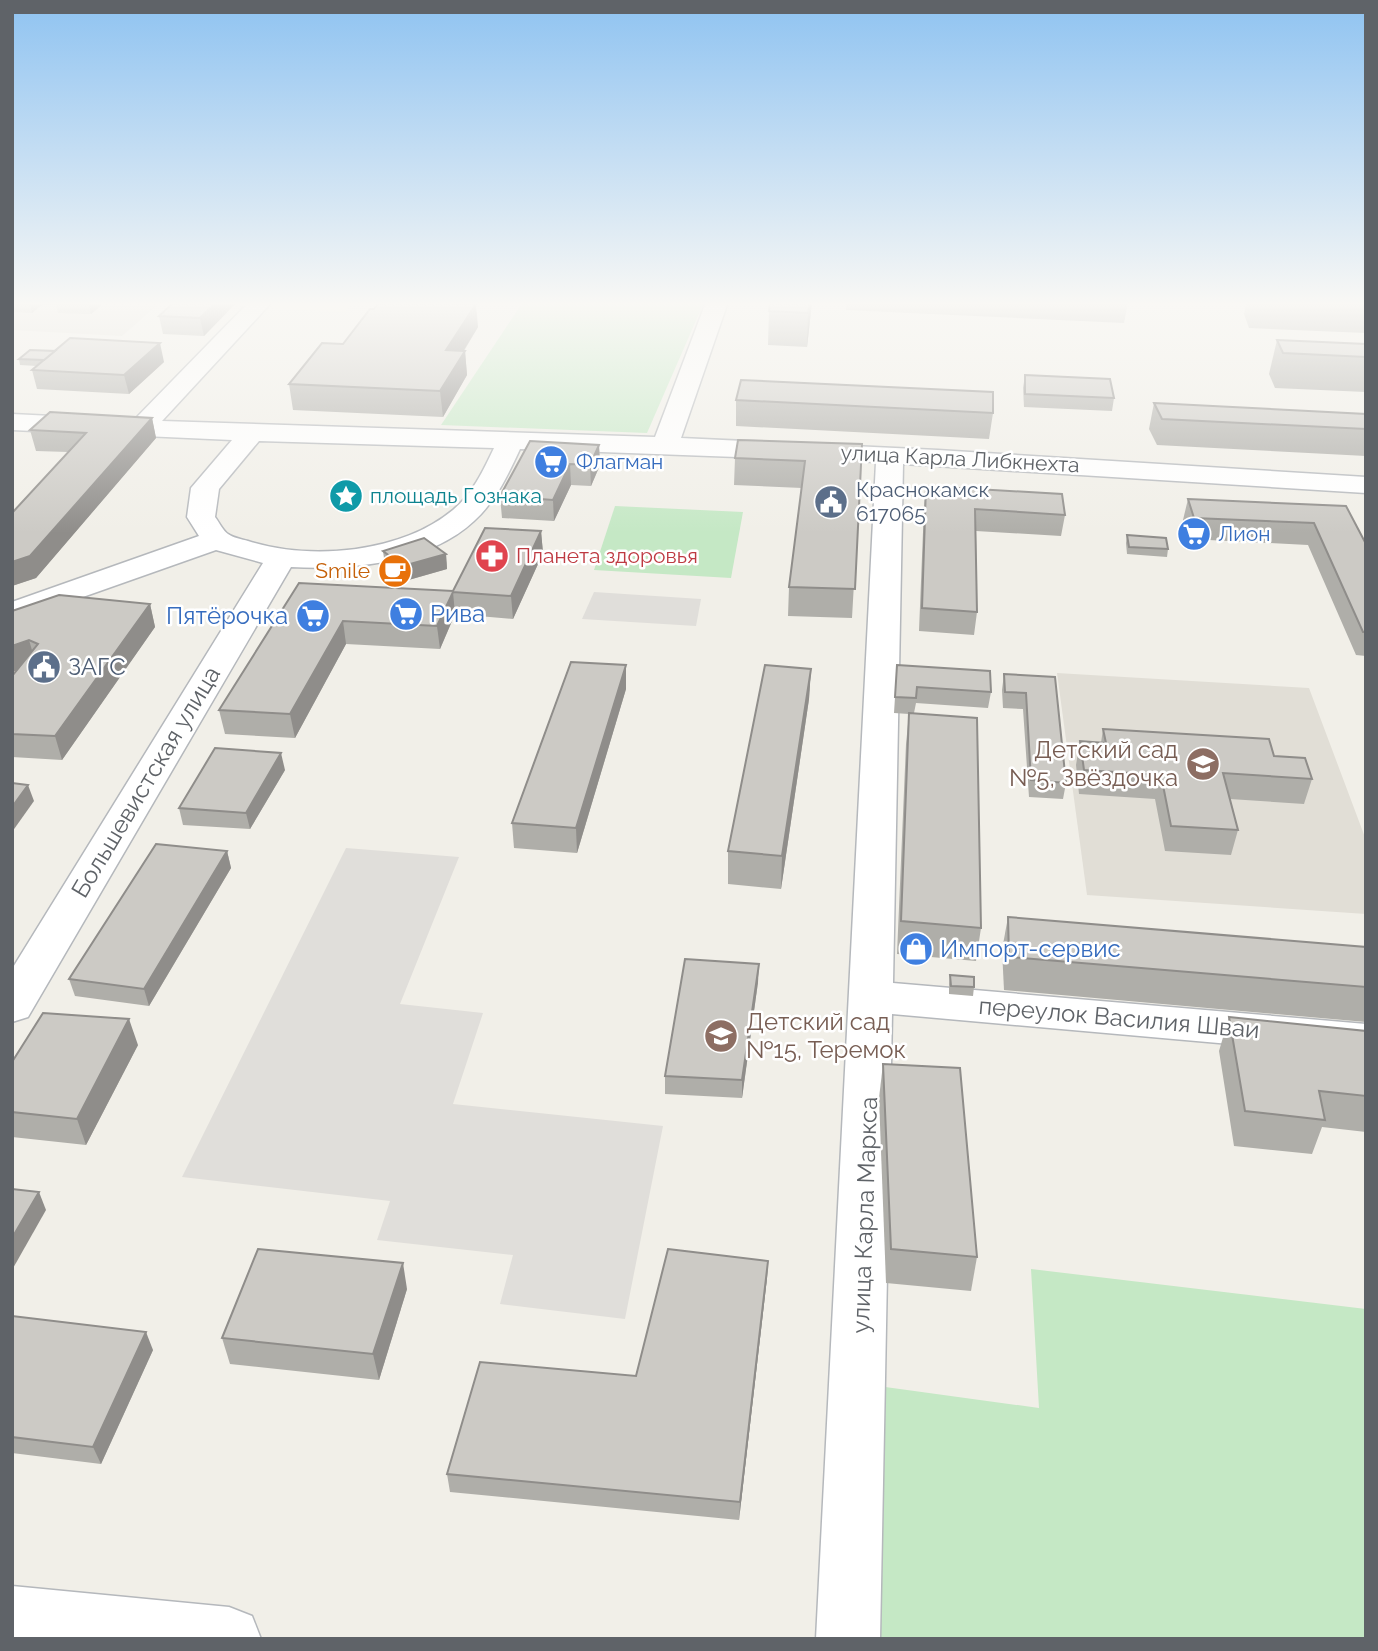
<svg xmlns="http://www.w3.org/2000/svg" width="1378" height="1651" font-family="Raleway,sans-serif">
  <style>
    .commercial { fill: #fef7e0 }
    .industrial { fill: #e0deda }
    .education { fill: #e1ded6 }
    .green { fill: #c5e8c5 }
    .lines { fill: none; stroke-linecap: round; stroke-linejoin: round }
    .minor-casing { stroke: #b5b8bc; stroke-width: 3 }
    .minor { fill: #fff; fill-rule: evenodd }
    .wall { fill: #afaea9 }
    .shaded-wall { fill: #8f8d8a }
    .building { fill: #cccac5; stroke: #8f8d8a; stroke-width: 2 }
    .labels { text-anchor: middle; stroke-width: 5; stroke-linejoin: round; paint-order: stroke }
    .far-street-label { font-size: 21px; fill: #5f6368; stroke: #fff }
    .far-shop-label { font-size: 21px; fill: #366cbe; stroke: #fff; text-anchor: start }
    .far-service-label { font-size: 21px; fill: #4e5e75; stroke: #fff; text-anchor: start }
    .far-culture-label { font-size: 21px; fill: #0d838f; stroke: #fff; text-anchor: start }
    .far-health-label { font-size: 21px; fill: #be3a42; stroke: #fff; text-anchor: start }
    .far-food-label { font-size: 21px; fill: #c56008; stroke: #fff; text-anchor: end }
    .shop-label { font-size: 24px; fill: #366cbe; stroke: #fff; text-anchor: start }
    .service-label { font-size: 24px; fill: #4e5e75; stroke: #fff; text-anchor: start }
    .education-label { font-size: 24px; fill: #785e54; stroke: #fff; text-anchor: end }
    .street-label { font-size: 24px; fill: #5f6368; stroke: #fff }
  </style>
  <rect width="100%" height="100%" fill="#f1efe8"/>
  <path class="commercial" d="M275 302H354L345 312 269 308Z"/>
  <g class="industrial">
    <path d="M594 592 701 599 696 626 582 619Z"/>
    <path d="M346 848 459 857 400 1004 483 1013 453 1104 663 1126 625 1319 500 1304 513 1255 377 1240 390 1201 182 1177Z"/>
  </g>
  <g class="education">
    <path d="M12 302H161L122 336 12 330Z"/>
    <path d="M1057 673 1309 688 1366 840V914L1087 895Z"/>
  </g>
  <g class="green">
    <path d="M523 302H704L647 433 441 425Z"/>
    <path d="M615 506 743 512 731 578 594 570Z"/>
    <path d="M1031 1269 1366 1309V1639H875L878 1386 1039 1408Z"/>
  </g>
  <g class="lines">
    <g class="minor-casing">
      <g id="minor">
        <path d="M249 302H272L162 421 655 437 706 302H728L681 438 938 450 1366 477V493L903 464 893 983 1366 1024V1056L892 1014 880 1639H816L876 462 520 449C508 475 496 501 474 521 428 564 350 570 291 567L28 1017 12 1022V969L263 563 216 550 12 622V602L199 536 187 517 191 488 232 440 12 430V414L134 420ZM259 441 494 448C483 471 473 493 453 510 401 553 311 561 248 541 242 539 233 538 228 534 223 531 219 522 215 517L219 489Z"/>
        <path d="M12 1586 229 1607 252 1616 261 1639H12Z"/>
      </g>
    </g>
    <use href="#minor" class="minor"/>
  </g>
  <g class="wall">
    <path d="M12 302H100L101 306 91 314 58 313 56 305H42L32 313 12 312Z"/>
    <path d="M174 302H237L204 336 163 334 159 316Z"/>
    <path d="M380 302H455L478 327 464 351H465L467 375 443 417 293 410 289 384 343 344Z"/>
    <path d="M812 302 807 347 768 345 769 311Z"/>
    <path d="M846 302H1128L1124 323 846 310Z"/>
    <path d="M1247 302H1366V333L1249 328 1244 314Z"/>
    <path d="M1277 340 1366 344V392L1275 388 1269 374Z"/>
    <path d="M19 359 164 362 129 394 37 389 32 370 37 366 20 365Z"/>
    <path d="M1025 375 1114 398 1112 411 1024 407 1023 388Z"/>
    <path d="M736 400 993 413 989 439 736 426Z"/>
    <path d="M1154 403 1366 414V456L1157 445 1149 429Z"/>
    <path d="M152 418 156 438 36 578 12 586V513L68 452 36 451 30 430Z"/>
    <path d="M862 444 852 618 788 616 789 587 802 488 734 485 735 458Z"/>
    <path d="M599 445 600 465 591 486 571 485 554 521 502 518 500 496Z"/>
    <path d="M926 486 1065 515 1061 536 976 531 977 612 974 635 919 631 924 507Z"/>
    <path d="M1188 499 1346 506 1366 544V656L1356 655 1308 545 1189 539 1183 520Z"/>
    <path d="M541 531 543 553 513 619 455 614 440 649 346 644 295 738 225 734 219 710 299 583 453 591Z"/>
    <path d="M1127 535 1168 549 1167 557 1127 554 1126 543Z"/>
    <path d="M383 551 446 554 447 569 405 581 385 566Z"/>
    <path d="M150 604 155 627 62 760 12 757V676L16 671 12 672V611Z"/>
    <path d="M626 665V689L577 853 514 848 512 823Z"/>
    <path d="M897 665 991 692 988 708 916 703 914 713 981 928 976 961 897 954 906 744 909 714 894 713Z"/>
    <path d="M811 669 809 699 781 889 728 884V851Z"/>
    <path d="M1004 674 1055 677 1066 783 1063 799 1029 797 1023 709 1003 708 1002 690Z"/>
    <path d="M1103 729 1274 756 1312 779 1304 804 1230 799 1238 830 1231 855 1165 851 1155 799 1079 794 1076 765 1080 741 1101 743Z"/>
    <path d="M285 770 250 829 183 825 179 808Z"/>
    <path d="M227 851 231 868 149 1006 75 996 69 979Z"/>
    <path d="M1008 917 1366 947V1022L1004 990 1002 950Z"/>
    <path d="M950 975 974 987 973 996 949 994V984Z"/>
    <path d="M758 982 742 1098 665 1094V1076Z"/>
    <path d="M1229 1017 1366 1031V1132L1322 1127 1312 1154 1234 1146 1219 1051Z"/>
    <path d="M138 1045 86 1145 12 1137V1062Z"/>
    <path d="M883 1064 977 1257 971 1291 886 1283 879 1098Z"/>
    <path d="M768 1261 767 1278 739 1520 450 1492 447 1474 636 1376Z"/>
    <path d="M407 1289 379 1380 230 1364 222 1338Z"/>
    <path d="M12 1316 153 1350 101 1464 12 1453Z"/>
  </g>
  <g class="shaded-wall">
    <path d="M29 302H41L42 305 32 313Z"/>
    <path d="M88 302H100L101 306 91 314Z"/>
    <path d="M216 302H237L204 336 200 318Z"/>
    <path d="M810 302H812L807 347 808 313Z"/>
    <path d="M476 304 478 327 449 374 446 350Z"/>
    <path d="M160 343 164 362 129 394 124 375Z"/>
    <path d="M465 351 467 375 443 417 440 391Z"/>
    <path d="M152 418 156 438 36 578 12 586V562Z"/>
    <path d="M599 445 600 465 591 486 590 465Z"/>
    <path d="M570 464 571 485 554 521 553 500Z"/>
    <path d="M541 531 543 553 513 619 511 596Z"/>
    <path d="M446 554 447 569 405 581 403 566Z"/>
    <path d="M453 592 455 614 440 649 437 626Z"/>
    <path d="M150 604 155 627 62 760 55 736Z"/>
    <path d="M343 621 346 644 295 738 290 714Z"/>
    <path d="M29 640 36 664 12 672V646Z"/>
    <path d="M626 665V689L577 853 576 828Z"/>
    <path d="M811 669 809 699 781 889 782 856Z"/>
    <path d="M281 753 285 770 250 829 246 813Z"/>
    <path d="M28 785 34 801 12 832V807Z"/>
    <path d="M227 851 231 868 149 1006 144 989Z"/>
    <path d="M759 964 758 982 742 1098V1080Z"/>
    <path d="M129 1019 138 1045 86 1145 77 1119Z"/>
    <path d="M39 1192 46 1210 12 1270V1238Z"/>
    <path d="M768 1261 767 1278 739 1520 740 1502Z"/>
    <path d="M403 1263 407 1289 379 1380 373 1354Z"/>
    <path d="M146 1332 153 1350 101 1464 93 1447Z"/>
  </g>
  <g class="building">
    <path d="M174 302H216L200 318 159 316Z"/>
    <path d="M380 302H452V303L476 304 446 350 465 351 440 391 289 384 322 343 343 344 370 309H374Z"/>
    <path d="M770 302H810L808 313 769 311Z"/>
    <path d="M70 338 160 343 124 375 32 370Z"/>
    <path d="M1277 340 1366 344V357L1283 353Z"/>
    <path d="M30 350 55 351 44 360 19 359Z"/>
    <path d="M1025 375 1110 379 1114 398 1025 394Z"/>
    <path d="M741 380 993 392V413L736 400Z"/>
    <path d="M1154 403 1366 414V429L1162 419Z"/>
    <path d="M50 412 152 418 30 556 12 562V513L86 433 30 430Z"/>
    <path d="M738 440 862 444 855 589 789 587 805 461 735 458Z"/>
    <path d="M530 441 599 445 590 465 570 464 553 500 500 496Z"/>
    <path d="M926 486 1062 494 1065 515 975 509 977 612 922 608Z"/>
    <path d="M1188 499 1346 506 1366 544V632H1363L1314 523 1194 518Z"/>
    <path d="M485 528 541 531 511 596 453 592 437 626 343 621 290 714 219 710 299 583 453 591Z"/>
    <path d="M1127 535 1166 538 1168 549 1129 547Z"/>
    <path d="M424 538 446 554 403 566 383 551Z"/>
    <path d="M59 595 150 604 55 736 12 734V676L38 644 29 640 12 646V611Z"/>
    <path d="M571 662 626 665 576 828 512 823Z"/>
    <path d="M765 665 811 669 782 856 728 851Z"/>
    <path d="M897 665 990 671 991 692 917 687 916 698 895 697Z"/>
    <path d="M1004 674 1055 677 1066 783 1031 780 1026 693 1005 692Z"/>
    <path d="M909 713 977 718 981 928 901 921Z"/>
    <path d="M1103 729 1269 739 1274 756 1305 758 1312 779 1223 773 1238 830 1171 826 1161 775 1084 770 1080 741 1106 743Z"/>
    <path d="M215 748 281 753 246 813 179 808Z"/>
    <path d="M12 783 28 785 12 807Z"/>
    <path d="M156 844 227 851 144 989 69 979Z"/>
    <path d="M1008 917 1366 947V987L1009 957Z"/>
    <path d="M685 959 759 964 742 1080 665 1076Z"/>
    <path d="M950 975 974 977V987L951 986Z"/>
    <path d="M43 1013 129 1019 77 1119 12 1112V1062Z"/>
    <path d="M1229 1017 1366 1031V1096L1319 1091 1325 1120 1245 1111Z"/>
    <path d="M883 1064 960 1068 977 1257 891 1249Z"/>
    <path d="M12 1189 39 1192 12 1238Z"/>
    <path d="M258 1249 403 1263 373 1354 222 1338Z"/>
    <path d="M668 1249 768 1261 740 1502 447 1474 480 1362 636 1376Z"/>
    <path d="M12 1316 146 1332 93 1447 12 1437Z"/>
  </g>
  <linearGradient id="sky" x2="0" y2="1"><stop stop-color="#8fc3f1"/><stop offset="0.57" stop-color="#f9f8f5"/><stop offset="1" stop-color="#f9f8f5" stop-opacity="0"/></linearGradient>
  <rect width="1378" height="533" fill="url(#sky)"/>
  <defs>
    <g id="supermarket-disc" transform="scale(1.75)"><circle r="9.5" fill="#3f7fe0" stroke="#fff"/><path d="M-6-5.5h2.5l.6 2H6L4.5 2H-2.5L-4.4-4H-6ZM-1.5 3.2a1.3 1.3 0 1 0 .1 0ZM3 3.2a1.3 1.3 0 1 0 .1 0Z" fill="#fff"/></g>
    <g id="sight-disc" transform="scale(1.75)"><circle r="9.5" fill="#0f9aa8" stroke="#fff"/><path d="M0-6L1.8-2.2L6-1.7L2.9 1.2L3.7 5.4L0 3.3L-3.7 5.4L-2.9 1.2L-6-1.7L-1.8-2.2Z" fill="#fff"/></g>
    <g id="civic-disc" transform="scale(1.75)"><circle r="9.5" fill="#5c6f8a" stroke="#fff"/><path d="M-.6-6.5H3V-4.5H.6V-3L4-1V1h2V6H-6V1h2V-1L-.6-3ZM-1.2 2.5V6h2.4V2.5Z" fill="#fff"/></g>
    <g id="pharmacy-disc" transform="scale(1.75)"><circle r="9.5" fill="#e0444e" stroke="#fff"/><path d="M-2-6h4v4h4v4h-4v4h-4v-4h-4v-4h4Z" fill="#fff"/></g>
    <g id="cafe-disc" transform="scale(1.75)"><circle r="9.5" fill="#e8710a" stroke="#fff"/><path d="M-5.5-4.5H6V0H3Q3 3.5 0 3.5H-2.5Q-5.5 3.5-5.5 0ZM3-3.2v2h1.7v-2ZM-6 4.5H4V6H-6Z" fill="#fff"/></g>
    <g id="school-disc" transform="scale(1.75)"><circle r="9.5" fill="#8d6e63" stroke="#fff"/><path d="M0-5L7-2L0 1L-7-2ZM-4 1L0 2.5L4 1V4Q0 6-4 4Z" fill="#fff"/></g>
    <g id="shop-disc" transform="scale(1.75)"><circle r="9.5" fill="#3f7fe0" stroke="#fff"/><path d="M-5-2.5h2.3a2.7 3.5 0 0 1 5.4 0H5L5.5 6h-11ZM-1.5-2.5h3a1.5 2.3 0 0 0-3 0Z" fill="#fff"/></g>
  </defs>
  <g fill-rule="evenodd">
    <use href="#supermarket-disc" x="551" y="462"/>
    <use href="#sight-disc" x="346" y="496"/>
    <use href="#civic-disc" x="831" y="502"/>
    <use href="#supermarket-disc" x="1194" y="534"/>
    <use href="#pharmacy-disc" x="492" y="556"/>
    <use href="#cafe-disc" x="395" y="571"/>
    <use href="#supermarket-disc" x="406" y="614"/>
    <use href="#supermarket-disc" x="313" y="616"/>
    <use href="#civic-disc" x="44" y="667"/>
    <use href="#school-disc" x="1203" y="764"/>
    <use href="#shop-disc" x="916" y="949"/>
    <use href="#school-disc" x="721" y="1036"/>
  </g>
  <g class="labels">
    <g class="far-street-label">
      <text transform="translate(960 459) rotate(3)" y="7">улица Карла Либкнехта</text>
    </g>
    <g class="far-shop-label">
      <text x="576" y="469">Флагман</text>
      <text x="1218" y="541">Лион</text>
    </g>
    <g class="far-service-label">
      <text x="856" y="497">Краснокамск<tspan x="856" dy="24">617065</tspan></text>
    </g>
    <g class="far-culture-label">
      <text x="370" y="503">площадь Гознака</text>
    </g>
    <g class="far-health-label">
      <text x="516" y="563">Планета здоровья</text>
    </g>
    <g class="far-food-label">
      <text x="370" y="578">Smile</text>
    </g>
    <g class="shop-label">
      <text x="430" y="622">Рива</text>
      <text x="288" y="624" text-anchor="end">Пятёрочка</text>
      <text x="940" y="957">Импорт-сервис</text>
    </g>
    <g class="service-label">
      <text x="68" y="675">ЗАГС</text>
    </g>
    <g class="education-label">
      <text x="1178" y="758">Детский сад<tspan x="1178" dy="28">№5, Звёздочка</tspan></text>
      <text x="746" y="1030" text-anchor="start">Детский сад<tspan x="746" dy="28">№15, Теремок</tspan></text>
    </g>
    <g class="street-label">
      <text transform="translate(146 782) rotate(-59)" y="8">Большевистская улица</text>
      <text transform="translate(1119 1018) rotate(5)" y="8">переулок Василия Шваи</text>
      <text transform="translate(865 1215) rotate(-88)" y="8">улица Карла Маркса</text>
    </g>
  </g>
  <rect width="1378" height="1651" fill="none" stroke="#5f6368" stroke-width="28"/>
</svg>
